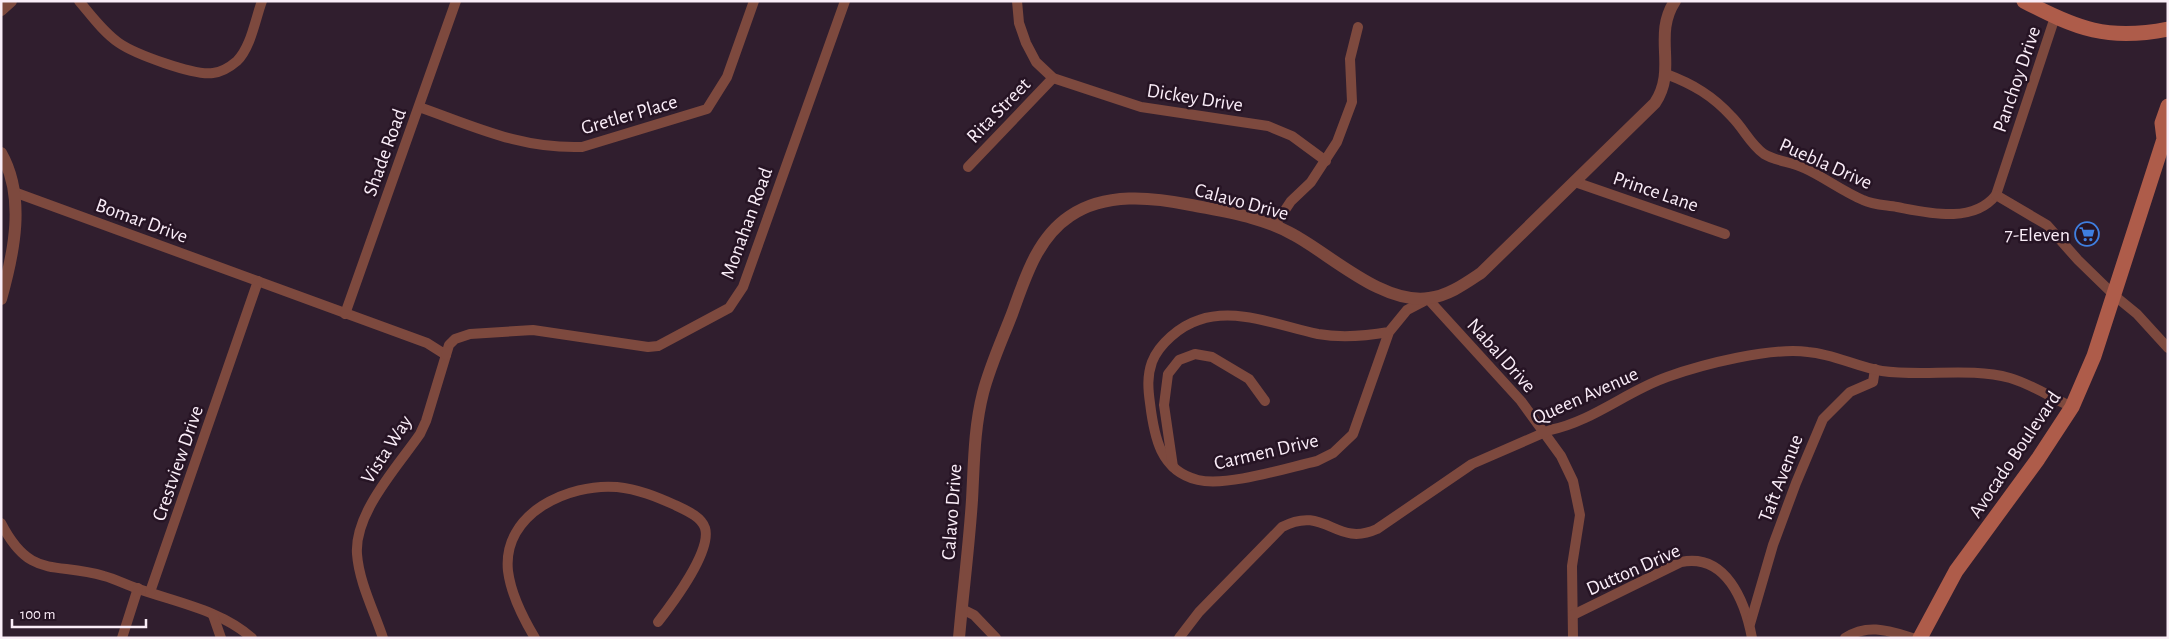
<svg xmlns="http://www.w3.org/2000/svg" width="2169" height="639" font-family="'Alegreya Sans',sans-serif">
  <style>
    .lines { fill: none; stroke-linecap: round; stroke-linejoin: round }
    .minor { stroke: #7d493e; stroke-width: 10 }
    .tertiary { stroke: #7d493e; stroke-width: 12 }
    .secondary { stroke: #ae5c4a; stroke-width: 15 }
    .labels { text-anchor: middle; stroke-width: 5; stroke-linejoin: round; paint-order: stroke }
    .street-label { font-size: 20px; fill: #faedf8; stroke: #261424 }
    .poi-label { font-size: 20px; fill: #faedf8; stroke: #261424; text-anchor: end }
  </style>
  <rect width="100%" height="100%" fill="#301e2e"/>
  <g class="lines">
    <g class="minor">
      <path d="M79 1C91 15 103 32 119 43 135 54 194 76 213 73 222 72 230 67 237 61 251 47 255 20 262 1"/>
      <path d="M1017 1 1019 23 1026 43 1036 62 1053 78 1141 107 1268 126 1292 136 1326 161"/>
      <path d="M1666 74C1693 84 1713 96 1732 117 1744 129 1750 144 1764 154 1775 161 1792 162 1804 168 1824 177 1842 191 1863 200 1873 205 1886 205 1897 207 1929 213 1973 224 1996 195L2055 17"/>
      <path d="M419 107C476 127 520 149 582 147L707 109 727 77 754 1"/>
      <path d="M968 167 1053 78"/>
      <path d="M1575 182 1725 234"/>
      <path d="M14 192 427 343 446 355 426 421 420 434C398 466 354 513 357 554 359 582 374 611 383 638"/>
      <path d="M1996 195 2047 225 2078 260 2115 296 2137 314 2168 348"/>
      <path d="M1275 225 1291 201 1311 182 1337 142 1352 102 1350 59 1358 27"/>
      <path d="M345 314 456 1"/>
      <path d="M1389 332 1353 434 1333 453 1317 461C1286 468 1227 487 1198 480 1160 471 1154 436 1150 403 1148 389 1147 376 1152 362 1159 344 1180 326 1199 320 1237 307 1280 326 1318 334 1341 338 1366 336 1389 332L1407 310 1428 299 1521 401 1561 456 1573 481 1580 515 1572 566 1573 638"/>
      <path d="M446 355 449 345 455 339 470 334 533 330 648 347 658 346 729 308 743 287 845 1"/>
      <path d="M1173 467 1164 405 1168 374 1179 360 1195 354 1212 357 1249 379 1265 401"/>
      <path d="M1 523C31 581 55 561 104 576 115 579 125 584 136 588 175 602 221 610 252 638"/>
      <path d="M150 592 258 281"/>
      <path d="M962 609 974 615 996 638"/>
      <path d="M213 615 221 638"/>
      <path d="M1573 615 1681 562C1726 553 1745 601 1752 638"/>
      <path d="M1750 624 1773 545 1796 483 1823 419 1850 392 1873 382 1875 369"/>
      <path d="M122 638 138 588"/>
      <path d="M535 638C523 618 511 595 508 571 502 513 569 483 617 487 638 489 657 497 675 505 685 510 701 516 705 528 712 551 672 604 658 622"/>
      <path d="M1179 638 1199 612 1282 527C1326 504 1335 548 1377 529L1472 464 1550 430C1593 421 1627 391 1667 377 1703 364 1771 347 1808 352 1834 354 1857 367 1882 371 1924 377 1969 367 2010 378 2031 384 2052 398 2072 407"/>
      <path d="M1845 638C1868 623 1889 631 1913 638"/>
    </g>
    <g class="tertiary">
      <path d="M1 10 11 1"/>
      <path d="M1 153C26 197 14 253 1 299"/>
      <path d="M959 638C963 592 969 546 972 500 974 464 974 428 983 393 990 366 1002 340 1012 314 1025 278 1037 238 1070 216 1105 192 1152 197 1191 205 1226 212 1263 217 1294 235 1331 255 1383 305 1429 298 1448 296 1466 283 1481 273L1655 103C1678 68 1652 36 1675 1"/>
    </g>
    <g class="secondary">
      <path d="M2024 1C2077 29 2108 41 2168 29"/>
      <path d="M1920 638 1956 571 2038 459 2072 407 2094 356 2164 139 2162 123 2168 106"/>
    </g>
  </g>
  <defs>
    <g id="supermarket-ring" transform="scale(1.25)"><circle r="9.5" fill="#261424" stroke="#3f7fe0" stroke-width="1.5"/><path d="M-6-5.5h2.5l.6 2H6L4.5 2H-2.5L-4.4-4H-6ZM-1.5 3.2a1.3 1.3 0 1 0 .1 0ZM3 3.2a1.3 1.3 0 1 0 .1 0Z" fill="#3f7fe0"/></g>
  </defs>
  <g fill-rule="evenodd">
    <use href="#supermarket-ring" x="2087" y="234"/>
  </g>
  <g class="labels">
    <g class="street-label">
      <text transform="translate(2016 79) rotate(-71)" y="7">Panchoy Drive</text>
      <text transform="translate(1195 97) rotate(9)" y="7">Dickey Drive</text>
      <text transform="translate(998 110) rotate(-46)" y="7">Rita Street</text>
      <text transform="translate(629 114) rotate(-16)" y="7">Gretler Place</text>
      <text transform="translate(384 152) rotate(-70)" y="7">Shade Road</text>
      <text transform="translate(1826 163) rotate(24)" y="7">Puebla Drive</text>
      <text transform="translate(1656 191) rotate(19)" y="7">Prince Lane</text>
      <text transform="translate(1242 201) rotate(15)" y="7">Calavo Drive</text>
      <text transform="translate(142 220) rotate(20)" y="7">Bomar Drive</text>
      <text transform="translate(746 223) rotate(-70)" y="7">Monahan Road</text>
      <text transform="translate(1502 355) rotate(48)" y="7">Nabal Drive</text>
      <text transform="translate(1585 395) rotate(-24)" y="7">Queen Avenue</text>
      <text transform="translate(386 449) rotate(-57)" y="7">Vista Way</text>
      <text transform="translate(1266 451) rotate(-13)" y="7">Carmen Drive</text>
      <text transform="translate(2014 454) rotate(-56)" y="7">Avocado Boulevard</text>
      <text transform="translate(177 463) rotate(-71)" y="7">Crestview Drive</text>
      <text transform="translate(1780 478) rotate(-69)" y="7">Taft Avenue</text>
      <text transform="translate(951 512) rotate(-86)" y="7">Calavo Drive</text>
      <text transform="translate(1633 569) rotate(-24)" y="7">Dutton Drive</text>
    </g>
    <g class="poi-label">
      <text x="2070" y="241">7-Eleven</text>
    </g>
  </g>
  <rect width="2169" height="639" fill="none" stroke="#faedf8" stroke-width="5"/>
  <path d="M12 619v8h134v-8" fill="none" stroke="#faedf8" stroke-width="2.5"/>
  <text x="20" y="619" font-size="15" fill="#faedf8" stroke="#261424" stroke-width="4" paint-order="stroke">100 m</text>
</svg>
